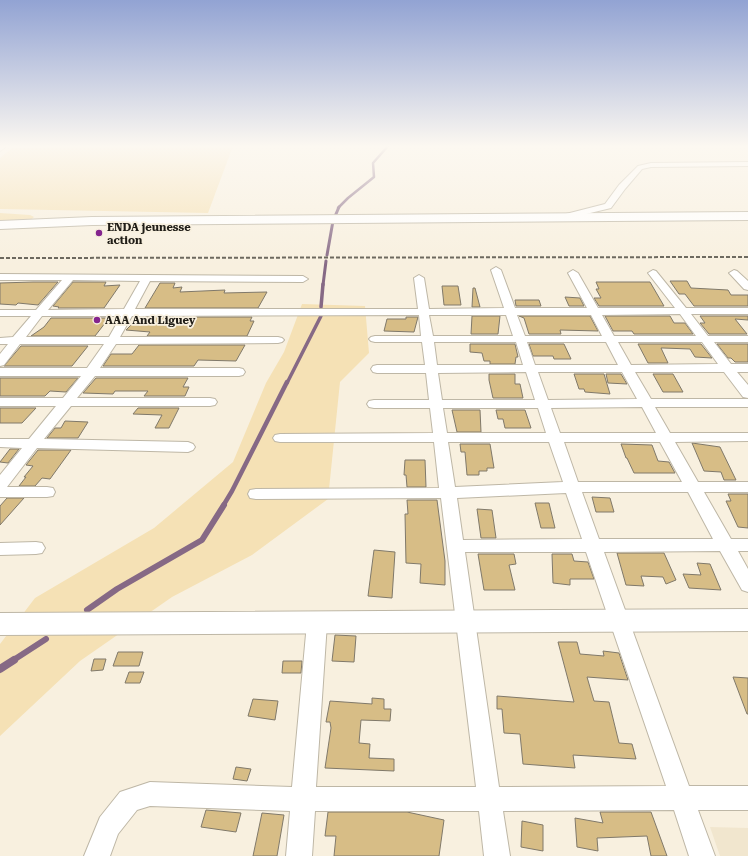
<svg xmlns="http://www.w3.org/2000/svg" width="748" height="856" font-family="'Roboto Serif',serif">
  <style>
    .built { fill: #f1e6ce }
    .green { fill: #f5e1b5 }
    .lines { fill: none; stroke-linecap: round; stroke-linejoin: round }
    .stream-far5 { stroke: #866985; stroke-width: 2.5 }
    .stream-far4 { stroke: #866985; stroke-width: 3 }
    .stream-far3 { stroke: #866985; stroke-width: 3.5 }
    .stream-far2 { stroke: #866985; stroke-width: 4.5 }
    .stream-far1 { stroke: #866985; stroke-width: 6 }
    .stream { stroke: #866985; stroke-width: 8 }
    .building { fill: #d7bd86; stroke: #80796a }
    .street-casing { stroke: #beb7a6; stroke-width: 2 }
    .secondary-casing { stroke: #beb7a6; stroke-width: 2 }
    .highway-casing { stroke: #beb7a6; stroke-width: 2 }
    .street { fill: #fff; fill-rule: evenodd }
    .secondary { fill: #fff; fill-rule: evenodd }
    .highway { fill: #fff; fill-rule: evenodd }
    .rail { stroke: #625e54; stroke-width: 2; stroke-dasharray: 4 2; stroke-linecap: butt }
    .poi-dot { fill: #84248e; stroke: #f8f0df; stroke-width: 1.5 }
    .labels { text-anchor: middle; stroke-width: 3.5; stroke-linejoin: round; paint-order: stroke }
    .far-poi-label { font-size: 11px; font-weight: bold; fill: #211e18; stroke: #f8f0df; text-anchor: start }
  </style>
  <rect width="100%" height="100%" fill="#f8f0df"/>
  <path class="built" d="M710 827 748 828V856H720Z"/>
  <g class="green">
    <path d="M145 146H233L208 213 0 209V158L12 148Z"/>
    <path d="M0 213 30 215 34 217 29 221 0 223Z"/>
    <path d="M302 304 365 306 369 353 340 382 328 499 252 555 172 597 80 661 0 736V644L35 598 154 528 233 462 266 383 284 352Z"/>
  </g>
  <g class="lines">
    <path class="stream-far5" d="M338 208 348 198 374 177 373 163 388 146"/>
    <g class="stream-far4">
      <path d="M327 255 333 221 339 207"/>
      <path d="M323 285 326 261"/>
    </g>
    <g class="stream-far3">
      <path d="M321 307 323 284"/>
      <path d="M287 383 321 316"/>
    </g>
    <path class="stream-far2" d="M223 506 232 491 287 382"/>
    <g class="stream-far1">
      <path d="M87 610 117 589 202 540 224 505"/>
      <path d="M12 661 46 639"/>
    </g>
    <path class="stream" d="M0 669 14 660"/>
  </g>
  <g class="building">
    <path d="M670 281H687L691 288 728 290 731 295H748V306H694L685 294H679Z"/>
    <path d="M33 282H58L38 305 18 303 16 305 0 304V283Z"/>
    <path d="M73 282H106L104 286 120 285 104 308H58L59 307 53 306Z"/>
    <path d="M596 282H650L664 306H599L594 298H601L596 289H599Z"/>
    <path d="M160 283H175L173 288 182 287 180 292 225 290 224 293 267 292 258 308H145Z"/>
    <path d="M442 286H458L461 305H444Z"/>
    <path d="M473 288H475L480 307H472Z"/>
    <path d="M565 297 580 298 584 306H569Z"/>
    <path d="M515 300H539L541 306H516Z"/>
    <path d="M472 316H500L498 334H471Z"/>
    <path d="M519 316H590L598 331 560 330 561 334H529L524 318Z"/>
    <path d="M605 316H670L674 323H685L693 334H634L632 331H613Z"/>
    <path d="M700 316H748V320L735 319 747 334H709L700 323H705Z"/>
    <path d="M139 317H252L250 321H254L247 336H147L150 332 126 330Z"/>
    <path d="M406 317H418L414 332 384 331 387 319H406Z"/>
    <path d="M51 318H109L95 336H31L44 327Z"/>
    <path d="M470 344H515L518 357H516L515 364H490V361H484L482 353 470 352Z"/>
    <path d="M529 344H564L571 359H554L553 356H533Z"/>
    <path d="M638 344H701L712 358 695 357 690 349 663 348H661L668 363H648Z"/>
    <path d="M717 344H748V362H735L731 358H728Z"/>
    <path d="M139 345H245L236 361 198 360 194 366H103L111 354H132Z"/>
    <path d="M21 346H88L72 366H4Z"/>
    <path d="M489 374H515V384H520L523 398H493L489 380Z"/>
    <path d="M574 374H604L610 394 585 392 584 389H579Z"/>
    <path d="M606 374H621L627 384 608 383Z"/>
    <path d="M653 374H673L683 392H663Z"/>
    <path d="M0 378H78L66 392 50 391 45 396H0Z"/>
    <path d="M96 378H188L183 387H189L185 396H144L148 391H115L113 394 83 393Z"/>
    <path d="M0 408H36L22 423H0Z"/>
    <path d="M138 408H179L169 428H155L162 415 133 414Z"/>
    <path d="M452 410H480L481 432H457Z"/>
    <path d="M496 410H525L531 428H505L503 419H498Z"/>
    <path d="M65 421 88 422 78 438H47L55 428H61Z"/>
    <path d="M692 443 720 447 736 480H724L721 472 704 471Z"/>
    <path d="M460 444H490L494 468H487V471H479V475H467L465 452H461Z"/>
    <path d="M621 444 652 445 658 461 669 462 675 473H634L627 458H626Z"/>
    <path d="M10 449H19L8 463 0 462Z"/>
    <path d="M38 450H71L50 479 42 478 35 486H19L26 477H24L33 466 26 465Z"/>
    <path d="M405 460H425L426 487H407L406 475H404Z"/>
    <path d="M728 494H748V528L738 527 726 501H731Z"/>
    <path d="M592 497 610 498 614 512H596Z"/>
    <path d="M7 498H24L0 525V506Z"/>
    <path d="M407 500H437L445 561V585L420 583 421 564 406 563 405 514H408Z"/>
    <path d="M535 503H549L555 528H541Z"/>
    <path d="M477 509 492 510 496 538H481Z"/>
    <path d="M374 550 395 552 392 598 368 596Z"/>
    <path d="M617 553H664L676 580 666 584 663 577 641 576 644 586 626 585Z"/>
    <path d="M478 554H514L516 564 509 565 515 590H484Z"/>
    <path d="M552 554H572L574 561 588 562 594 579H570V585L553 583Z"/>
    <path d="M697 563 710 564 721 590 689 588 683 574 701 575Z"/>
    <path d="M335 635 356 636 354 662 332 661Z"/>
    <path d="M558 642H577L580 654 604 656 603 651 619 653 628 680 587 677 594 701 609 702 619 743 632 744 636 759 573 755 575 768 523 764 520 734 504 733 502 709H497V696L574 702Z"/>
    <path d="M118 652H143L139 666H113Z"/>
    <path d="M94 659H106L103 670 91 671Z"/>
    <path d="M283 661H302L301 673H282Z"/>
    <path d="M129 672H144L140 683H125Z"/>
    <path d="M733 677 748 678V714H747Z"/>
    <path d="M372 698 384 699V709H391L390 721 361 720 359 743 370 744 369 758 394 759V771L325 768 331 728 330 722H326L330 701 372 704Z"/>
    <path d="M253 699 278 701 275 720 248 716Z"/>
    <path d="M236 767 251 769 247 781 233 779Z"/>
    <path d="M206 810 241 813 236 832 201 827Z"/>
    <path d="M328 812H407L444 820 439 856H334L336 836H325Z"/>
    <path d="M600 812H651L667 856H651L647 836 597 838 598 851 577 847 575 818 603 823Z"/>
    <path d="M262 813 284 815 277 856H253Z"/>
    <path d="M522 821 543 825V851L521 847Z"/>
  </g>
  <g class="lines">
    <g class="street-casing">
      <g id="street">
        <path d="M0 146H7L0 151Z"/>
        <path d="M748 162V166L651 167 642 169 625 189 611 208 565 219 561 217 562 215 605 204 619 185 638 166 651 163Z"/>
        <path d="M496 267 501 270 515 308H587L568 273 573 270 578 273 598 308H675L648 273 653 270 656 271 686 308H748V314H691L708 336H748V342H714L731 364H748V372H737L748 385V398L743 397 724 372H635L651 399H748V407H655L670 433H748V441L675 442 698 482H748V492H704L731 539H748V551H738L748 569V592L742 590 720 551 604 552 689 786H748V810H698L715 856H689L674 810 503 811 510 856H484L479 811H315L312 856H286L290 811 150 806 137 810 118 834 110 856H84L100 817 120 792 150 782 292 787 307 623 310 617 317 615 324 617 327 623 316 787H476L441 498 256 499 250 498 248 494 250 490 256 489 439 488 434 442H280L275 441 273 438 275 435 280 434 433 433 430 408H374L369 407 367 404 369 401 374 400H429L426 373H377L373 372 371 369 373 366 377 365H425L422 342H375L371 341 369 339 371 337 375 336H421L419 315 132 316 120 337H278L282 338 284 340 282 342 278 343 116 344 100 368H239L243 369 245 372 243 375 239 376H95L77 398H210L215 399 217 402 215 405 210 406H71L44 439 188 442 193 444 195 447 193 450 188 452 37 448 7 487H47L53 488 55 492 53 496 47 497H0V475L22 448 0 447V439H29L56 406H0V398H63L81 376H0V368H87L104 344H20L4 365 0 366V354L8 344H0V338L13 337 31 316H0V310H36L62 280H0V274L303 276 308 279 303 282 150 281 135 309H418L414 278 419 275 424 278 429 309 504 308 491 270ZM73 280 140 281 124 309 48 310ZM680 314 696 336H614L602 315ZM429 315H506L513 336H433ZM517 315H591L602 336H525ZM42 316H121L109 337H26ZM434 342H516L523 365H437ZM527 342H606L618 365H535ZM618 342H702L718 364 631 365ZM526 372 535 400H442L438 373ZM538 372H622L637 399 548 400ZM642 407 656 433H560L551 408ZM443 408H538L546 433H447ZM448 442H549L563 482 455 487ZM564 442H660L682 482H578ZM582 492H688L713 539H599ZM566 493 582 539 463 540 457 498ZM465 552H586L666 786 499 787Z"/>
        <path d="M734 270 737 271 748 281V290L744 289 731 275 729 273Z"/>
        <path d="M36 542 42 543 45 548 42 553 36 554 0 555V543Z"/>
      </g>
    </g>
    <g class="secondary-casing">
      <path id="secondary" d="M748 609V631L0 635V613Z"/>
    </g>
    <g class="highway-casing">
      <path id="highway" d="M748 212V220L92 225 0 229V221L92 217Z"/>
    </g>
    <use href="#street" class="street"/>
    <use href="#secondary" class="secondary"/>
    <use href="#highway" class="highway"/>
    <path class="rail" d="M0 258 748 257"/>
  </g>
  <linearGradient id="sky" x2="0" y2="1"><stop stop-color="#92a3d3"/><stop offset="0.55" stop-color="#fcf8f1"/><stop offset="1" stop-color="#fcf8f1" stop-opacity="0"/></linearGradient>
  <rect width="748" height="266" fill="url(#sky)"/>
  <g class="poi-dot">
    <circle cx="99" cy="233" r="4"/>
    <circle cx="97" cy="320" r="4"/>
  </g>
  <g class="labels">
    <g class="far-poi-label">
      <text x="107" y="231">ENDA jeunesse<tspan x="107" dy="13">action</tspan></text>
      <text x="105" y="324">AAA And Liguey</text>
    </g>
  </g>
</svg>
